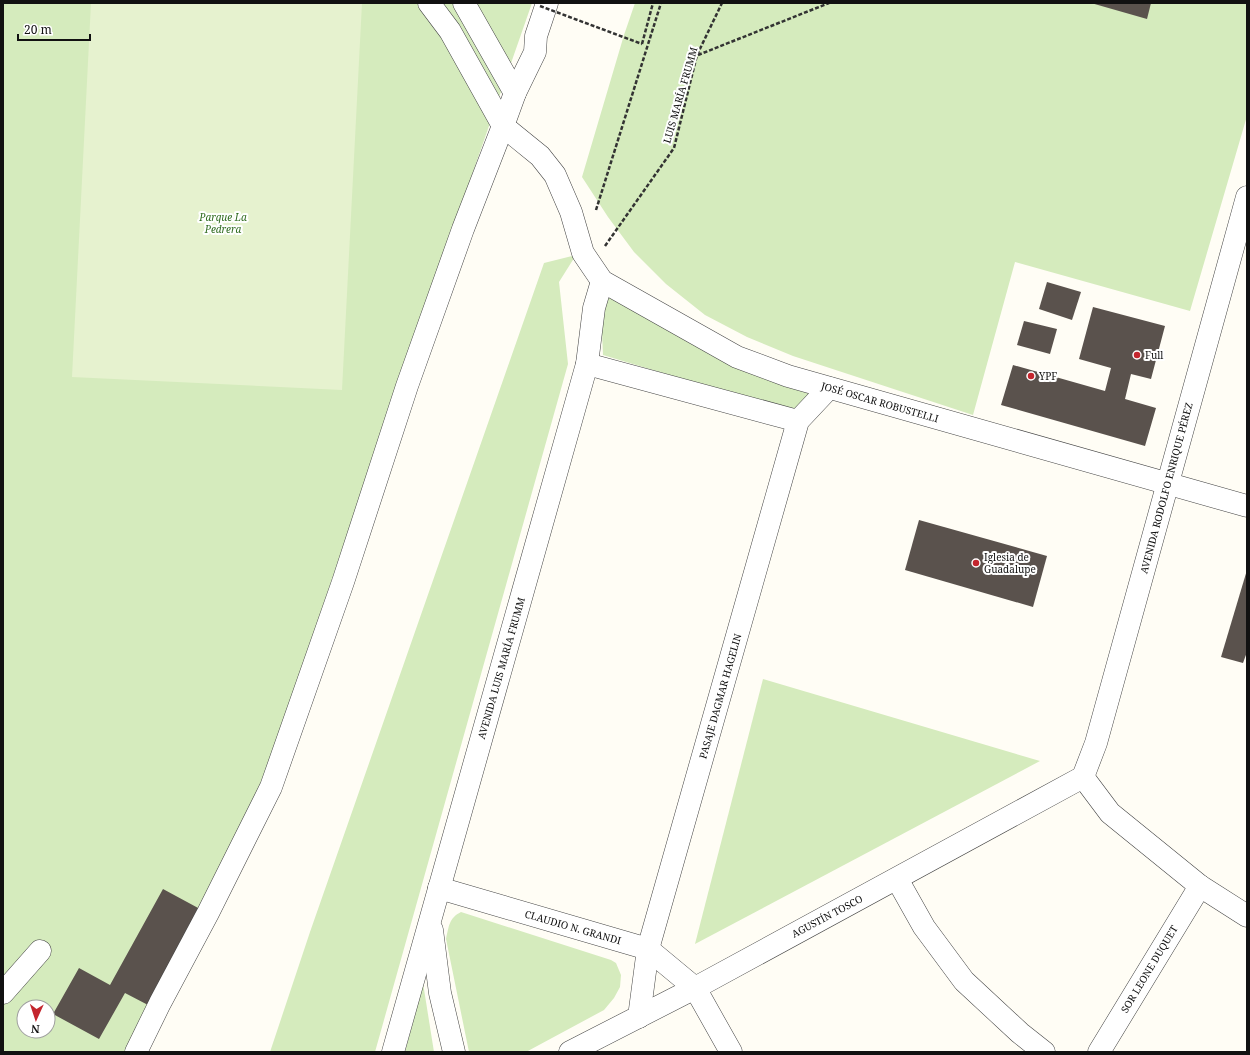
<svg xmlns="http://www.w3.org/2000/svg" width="1250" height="1055" font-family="'Noto Serif',serif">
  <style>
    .green { fill: #d5ebbd; fill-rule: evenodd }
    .pitch { fill: #e6f2cf }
    .building { fill: #5a524d }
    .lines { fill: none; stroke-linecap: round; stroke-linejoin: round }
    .minor-casing { stroke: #444; stroke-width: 23 }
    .path { stroke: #333; stroke-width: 2.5; stroke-dasharray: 4 2; stroke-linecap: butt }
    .minor { stroke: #fff; stroke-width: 22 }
    .path-bridge { stroke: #333; stroke-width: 2.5; stroke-dasharray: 4 2; stroke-linecap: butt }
    .poi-dot { fill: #c4262e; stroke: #fff; stroke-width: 1.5 }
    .labels { text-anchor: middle; stroke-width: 4; stroke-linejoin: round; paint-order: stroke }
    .street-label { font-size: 10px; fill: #111; stroke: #fff }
    .park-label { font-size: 10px; font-style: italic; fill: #2f6b1f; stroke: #fff }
    .poi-label { font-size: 10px; fill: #111; stroke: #fff; text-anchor: start }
  </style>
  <rect width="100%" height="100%" fill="#fffdf5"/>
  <g class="green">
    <path d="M3 3H532L382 432 260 791 124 1052H3ZM24 1007H48V1031H24Z"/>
    <path d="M635 3H1247V116L1190 311 1015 262 973 415 793 356 747 337 705 315 666 284 634 252 608 217 582 177 624 35Z"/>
    <path d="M576 255 559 282 568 364 375 1052H270L310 932 544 263Z"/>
    <path d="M607 292 816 392 796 413 603 355 601 309Z"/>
    <path d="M763 679 1040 761 695 944Z"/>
    <path d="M461 912 611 960 616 963 621 975 620 987 614 998 604 1010 526 1052H469L446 939C449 926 449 918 461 912Z"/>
    <path d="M423 983 434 1052H405Z"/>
  </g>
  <path class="pitch" d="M91 3H362L342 390 72 377Z"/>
  <g class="building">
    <path d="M1091 3H1151L1147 19Z"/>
    <path d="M1047 282 1081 292 1072 320 1039 309Z"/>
    <path d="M1093 307 1165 326 1151 379 1131 374 1125 399 1156 408 1145 446 1001 405 1013 365 1105 391 1111 368 1079 359Z"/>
    <path d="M1024 321 1057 329 1050 354 1017 345Z"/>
    <path d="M919 520 1047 556 1033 607 905 570Z"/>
    <path d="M1247 570V652L1243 663 1221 657Z"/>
    <path d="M163 889 200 909 148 1005 125 993 99 1039 53 1014 79 968 110 985Z"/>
  </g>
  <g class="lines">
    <g class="minor-casing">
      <g id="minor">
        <path d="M429 3 450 31 503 126 540 156 555 175 571 212 583 253 602 281 737 357 788 376 1247 506"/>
        <path d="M464 3 515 93"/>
        <path d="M587 364 798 421"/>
        <path d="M1083 777 1096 743 1247 197"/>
        <path d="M1083 777 1110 813 1200 886 1247 916"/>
        <path d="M897 879 924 927 964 981 1020 1033 1044 1052"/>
        <path d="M439 888 648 949 695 988 731 1052"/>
        <path d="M432 930 440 993 454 1052"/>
        <path d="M3 993 40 951"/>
        <path d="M639 1017 648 949 798 421 829 388"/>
        <path d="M136 1052 160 1003 208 913 271 787 343 582 407 386 463 229 503 126 515 93 535 52 536 36 547 3"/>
        <path d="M393 1052 587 364 594 308 602 281"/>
        <path d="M570 1052 695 988 1083 777"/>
        <path d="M1099 1052 1200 886"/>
      </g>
    </g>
    <g class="path">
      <path d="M642 44 653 3"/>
      <path d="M698 55 829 3"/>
      <path d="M596 210 661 3"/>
      <path d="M605 246 674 148 697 55 722 3"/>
    </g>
    <use href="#minor" class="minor"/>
    <path class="path-bridge" d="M540 6 642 44"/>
  </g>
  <g class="poi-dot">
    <circle cx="1137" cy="355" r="4"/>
    <circle cx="1031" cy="376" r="4"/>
    <circle cx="976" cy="563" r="4"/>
  </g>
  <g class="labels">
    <g class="street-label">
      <text transform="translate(680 95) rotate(-74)" y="4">LUIS MARÍA FRUMM</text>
      <text transform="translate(880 402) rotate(16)" y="4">JOSÉ OSCAR ROBUSTELLI</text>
      <text transform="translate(1166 488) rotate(-75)" y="4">AVENIDA RODOLFO ENRIQUE PÉREZ</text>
      <text transform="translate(501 668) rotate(-74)" y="4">AVENIDA LUIS MARÍA FRUMM</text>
      <text transform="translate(720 696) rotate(-74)" y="4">PASAJE DAGMAR HAGELIN</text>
      <text transform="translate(827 916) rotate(-28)" y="4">AGUSTÍN TOSCO</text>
      <text transform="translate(573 927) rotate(16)" y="4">CLAUDIO N. GRANDI</text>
      <text transform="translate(1149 969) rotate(-59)" y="4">SOR LEONE DUQUET</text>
    </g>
    <g class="park-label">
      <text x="223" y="221">Parque La<tspan x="223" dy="12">Pedrera</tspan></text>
    </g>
    <g class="poi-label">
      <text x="1145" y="359">Full</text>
      <text x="1039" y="380">YPF</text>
      <text x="984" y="561">Iglesia de<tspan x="984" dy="12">Guadalupe</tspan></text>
    </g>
  </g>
  <rect width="1250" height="1055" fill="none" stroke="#111111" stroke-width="8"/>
  <g transform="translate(36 1019) rotate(183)"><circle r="19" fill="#ffffff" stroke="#a0a0a0"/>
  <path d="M0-3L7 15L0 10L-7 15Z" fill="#c4262e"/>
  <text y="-6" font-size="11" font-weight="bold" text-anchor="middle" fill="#111111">N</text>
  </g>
  <path d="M18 34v6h72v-6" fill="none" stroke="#111111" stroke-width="2"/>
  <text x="24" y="34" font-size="12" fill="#111111" stroke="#ffffff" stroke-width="3" paint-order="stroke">20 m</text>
</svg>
